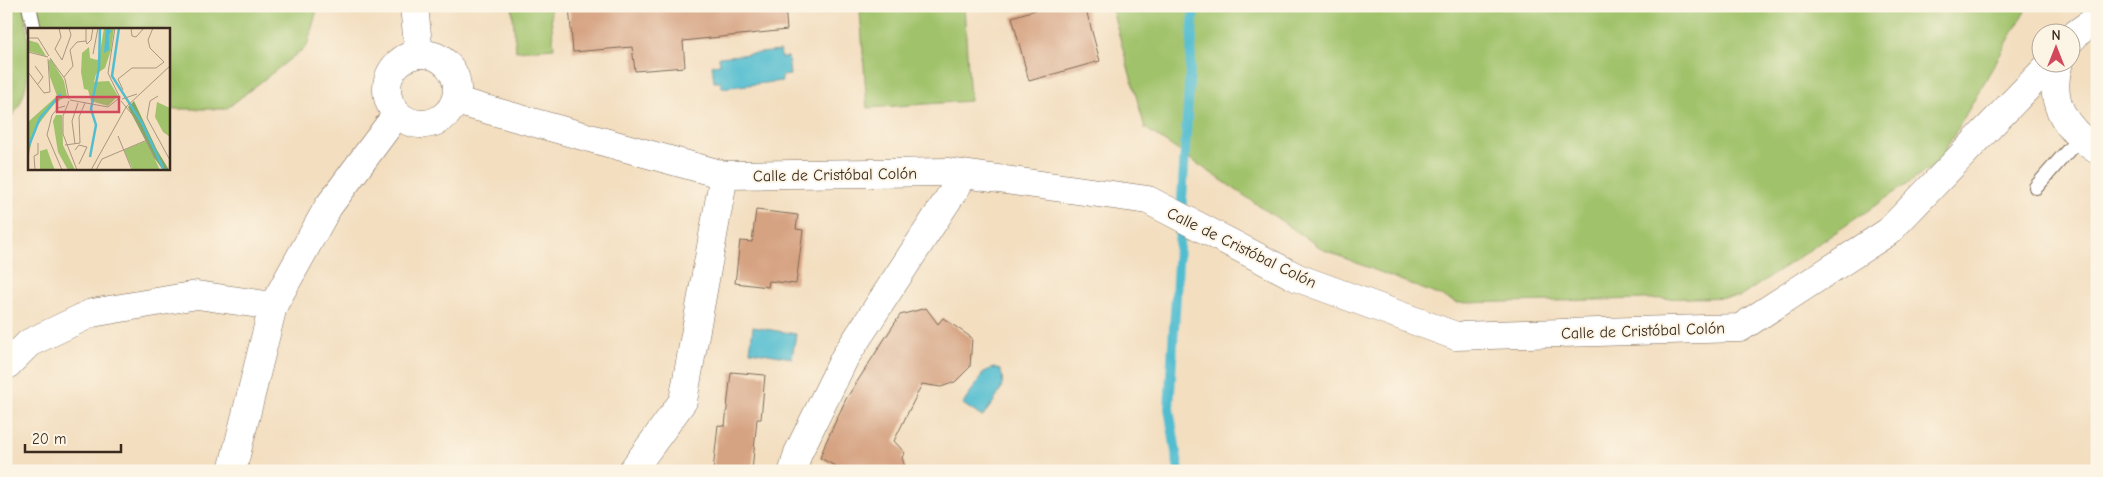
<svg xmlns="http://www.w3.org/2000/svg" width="2103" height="477" font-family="'Comic Neue',sans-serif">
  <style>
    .green { fill: #a0c26b; stroke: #6e7644 }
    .water { fill: #53bdd0; stroke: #477477 }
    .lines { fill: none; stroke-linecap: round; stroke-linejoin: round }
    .stream { stroke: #53bdd0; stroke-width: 10 }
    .building { fill: #d6a382 }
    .service-casing { stroke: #7b6957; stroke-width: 16 }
    .minor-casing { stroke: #7b6957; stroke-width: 29 }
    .tertiary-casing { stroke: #7b6957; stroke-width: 29 }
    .service { stroke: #fff; stroke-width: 14 }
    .minor { stroke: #fff; stroke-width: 28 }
    .tertiary { stroke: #fff; stroke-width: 28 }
    .labels { text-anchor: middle; stroke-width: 4; stroke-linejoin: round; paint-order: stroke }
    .street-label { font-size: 16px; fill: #3b2a1e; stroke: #fcf5e5 }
    .inset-river { fill: none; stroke: #53bdd0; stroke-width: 2.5 }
    .inset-road { fill: none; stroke: #a9967f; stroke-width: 1 }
    .view { fill: #d1495b; fill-opacity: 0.15; stroke: #d1495b; stroke-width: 2.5 }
    .inset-edge { fill: none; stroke: #3b2a1e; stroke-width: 2.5 }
  </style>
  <rect width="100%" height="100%" fill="#fcf5e5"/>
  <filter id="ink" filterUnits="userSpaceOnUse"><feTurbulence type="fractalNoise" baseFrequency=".02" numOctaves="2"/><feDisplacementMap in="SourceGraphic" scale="10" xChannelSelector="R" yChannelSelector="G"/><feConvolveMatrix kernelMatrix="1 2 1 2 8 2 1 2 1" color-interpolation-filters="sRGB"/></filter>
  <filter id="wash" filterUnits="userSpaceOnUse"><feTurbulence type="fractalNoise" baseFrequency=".0096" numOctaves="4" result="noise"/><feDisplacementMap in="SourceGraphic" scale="20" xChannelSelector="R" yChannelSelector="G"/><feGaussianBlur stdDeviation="1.12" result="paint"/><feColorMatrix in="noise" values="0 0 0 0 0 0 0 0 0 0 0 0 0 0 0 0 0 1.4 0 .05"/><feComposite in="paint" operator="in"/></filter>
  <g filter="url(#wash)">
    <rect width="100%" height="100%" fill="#f3dec0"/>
    <g class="green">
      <path d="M6 6H25C28 43 37 95 6 122Z"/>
      <path d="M34 6H318L307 46 226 109H169V29H39Z"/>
      <path d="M512 6H550L554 48 516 51Z"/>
      <path d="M934 6H964L970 101 867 108 860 11Z"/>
      <path d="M1111 6H2028L1938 163 1740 297 1458 303 1324 250 1145 128Z"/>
    </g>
    <g class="water">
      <path d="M780 51 781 58 788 57 790 75 782 76V81L722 88 721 82H714L712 65 720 64 719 57Z"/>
      <path d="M753 327 796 334 792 358 750 351Z"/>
      <path d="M993 368 1000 370C1009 387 992 403 982 417L963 404 984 372Z"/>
    </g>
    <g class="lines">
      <path class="stream" d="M1179 471 1169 408 1194 6"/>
    </g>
    <g id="blocks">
      <g class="building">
        <path d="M569 6H785L787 30 683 41 685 67 635 71 632 47 573 52Z"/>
        <path d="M1048 6H1085L1100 61 1029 81 1012 17Z"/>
        <path d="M756 210 798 215 796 229 803 230 796 284 769 281 768 287 735 283 740 241 752 242Z"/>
        <path d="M926 308 938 324 943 318 972 338 970 367 955 382 941 387 922 384 894 441 905 453 902 457 906 471H845L820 458 826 442 846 399 900 315Z"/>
        <path d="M731 372 765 375 761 419H757L752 471H713L718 425 725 426Z"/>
      </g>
    </g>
  </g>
  <g filter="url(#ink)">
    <use href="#blocks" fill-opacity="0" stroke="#7b6957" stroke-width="1"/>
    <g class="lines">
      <g class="service-casing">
        <g id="service">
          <path d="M29 6 34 29"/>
          <path d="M2036 187 2079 138"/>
        </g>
      </g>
      <g class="minor-casing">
        <g id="minor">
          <path d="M6 366 29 343 92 313 197 295 273 306"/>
          <path d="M632 471 683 401 724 175"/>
          <path d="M793 471 798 453 845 357 964 175"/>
        </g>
      </g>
      <g class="tertiary-casing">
        <g id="tertiary">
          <path d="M414 6 419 54"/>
          <path d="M2070 41 2077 33 2097 19"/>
          <circle cx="422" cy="89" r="35"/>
          <path d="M2059 62C2047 101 2065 129 2097 150"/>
          <path d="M456 101 724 175 949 172 1148 200 1298 278 1456 336 1740 328 1888 232 2052 62"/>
          <path d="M232 471 273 306 328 207 397 114"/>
        </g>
      </g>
      <use href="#service" class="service"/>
      <use href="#minor" class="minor"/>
      <use href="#tertiary" class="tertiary"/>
    </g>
  </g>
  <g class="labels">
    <g class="street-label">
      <text transform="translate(835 174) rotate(-1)" y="6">Calle de Cristóbal Colón</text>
      <text transform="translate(1242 247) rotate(26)" y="6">Calle de Cristóbal Colón</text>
      <text transform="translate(1643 330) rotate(-2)" y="6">Calle de Cristóbal Colón</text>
    </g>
  </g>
  <g transform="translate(28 28)">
    <rect width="142" height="142" fill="#f3dec0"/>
    <path d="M76 0H86L83 22 77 40 68 46 66 54 81 53 90 68 80 78 63 73 60 62 56 61 53 44 54 25 61 19 62 30 69 32 71 30ZM0 12 10 15 18 28 0 23ZM23 31 36 53 39 68 27 75 6 102 0 131V94L29 68 22 49 20 33ZM129 74 142 80V109L135 104 127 89ZM28 87H34L35 117 47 142H40L30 124 25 93ZM118 113 132 142H105L96 122ZM19 121 24 135 27 142H12V123Z" fill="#a0c26b"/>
    <path d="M106 73 129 122 141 142H135L127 131 100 79Z" fill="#80a85f"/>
    <path d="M78 0 84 3 81 6V22L76 25Z" fill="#53bdd0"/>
    <path class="inset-river" d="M91 0 84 48 114 95 136 142M0 120 12 90 33 66M62 129 68 97 63 81 71 40 72 0"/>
    <path class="inset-road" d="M31 0 33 9 27 21 34 32 43 7 41 0M87 0 80 45 92 70M103 0 104 8 108 9 116 0M0 10H10L21 28M58 13 59 16 63 12 65 0M0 24 20 29M65 26 70 0M22 30 37 51 41 71M7 38 15 49 10 56M0 44 16 65 22 64 20 31M36 49 45 38 42 22 49 14 58 13V0M95 62 90 51 104 40H128L136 34 122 20 120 12 125 0M130 68 122 73 119 90 143 134M94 71 109 66M42 72 80 79 90 71M41 73 35 88V106L49 142M93 73 108 91 127 131M90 108 104 142M47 116 44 93 50 75M37 117 52 115 51 89 57 75M47 122 51 117 59 119 51 136M7 142 6 128 10 126V115M34 142 19 107 24 87 30 80 37 78M63 142 98 79 143 37M68 142 74 131 119 112"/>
    <path class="view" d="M29 69H91V84H29Z"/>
    <rect width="142" height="142" class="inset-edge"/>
  </g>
  <rect width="2103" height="477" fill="none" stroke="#fcf5e5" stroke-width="25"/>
  <g transform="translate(2056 48)"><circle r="24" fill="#fcf5e5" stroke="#afa495"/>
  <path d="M0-4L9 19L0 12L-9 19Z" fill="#d1495b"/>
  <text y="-8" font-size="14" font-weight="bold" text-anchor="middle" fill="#3b2a1e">N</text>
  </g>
  <path d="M25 444v8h96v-8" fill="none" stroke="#3b2a1e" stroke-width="2.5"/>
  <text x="32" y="444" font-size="15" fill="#3b2a1e" stroke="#fcf5e5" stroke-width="4" paint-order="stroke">20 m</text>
</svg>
